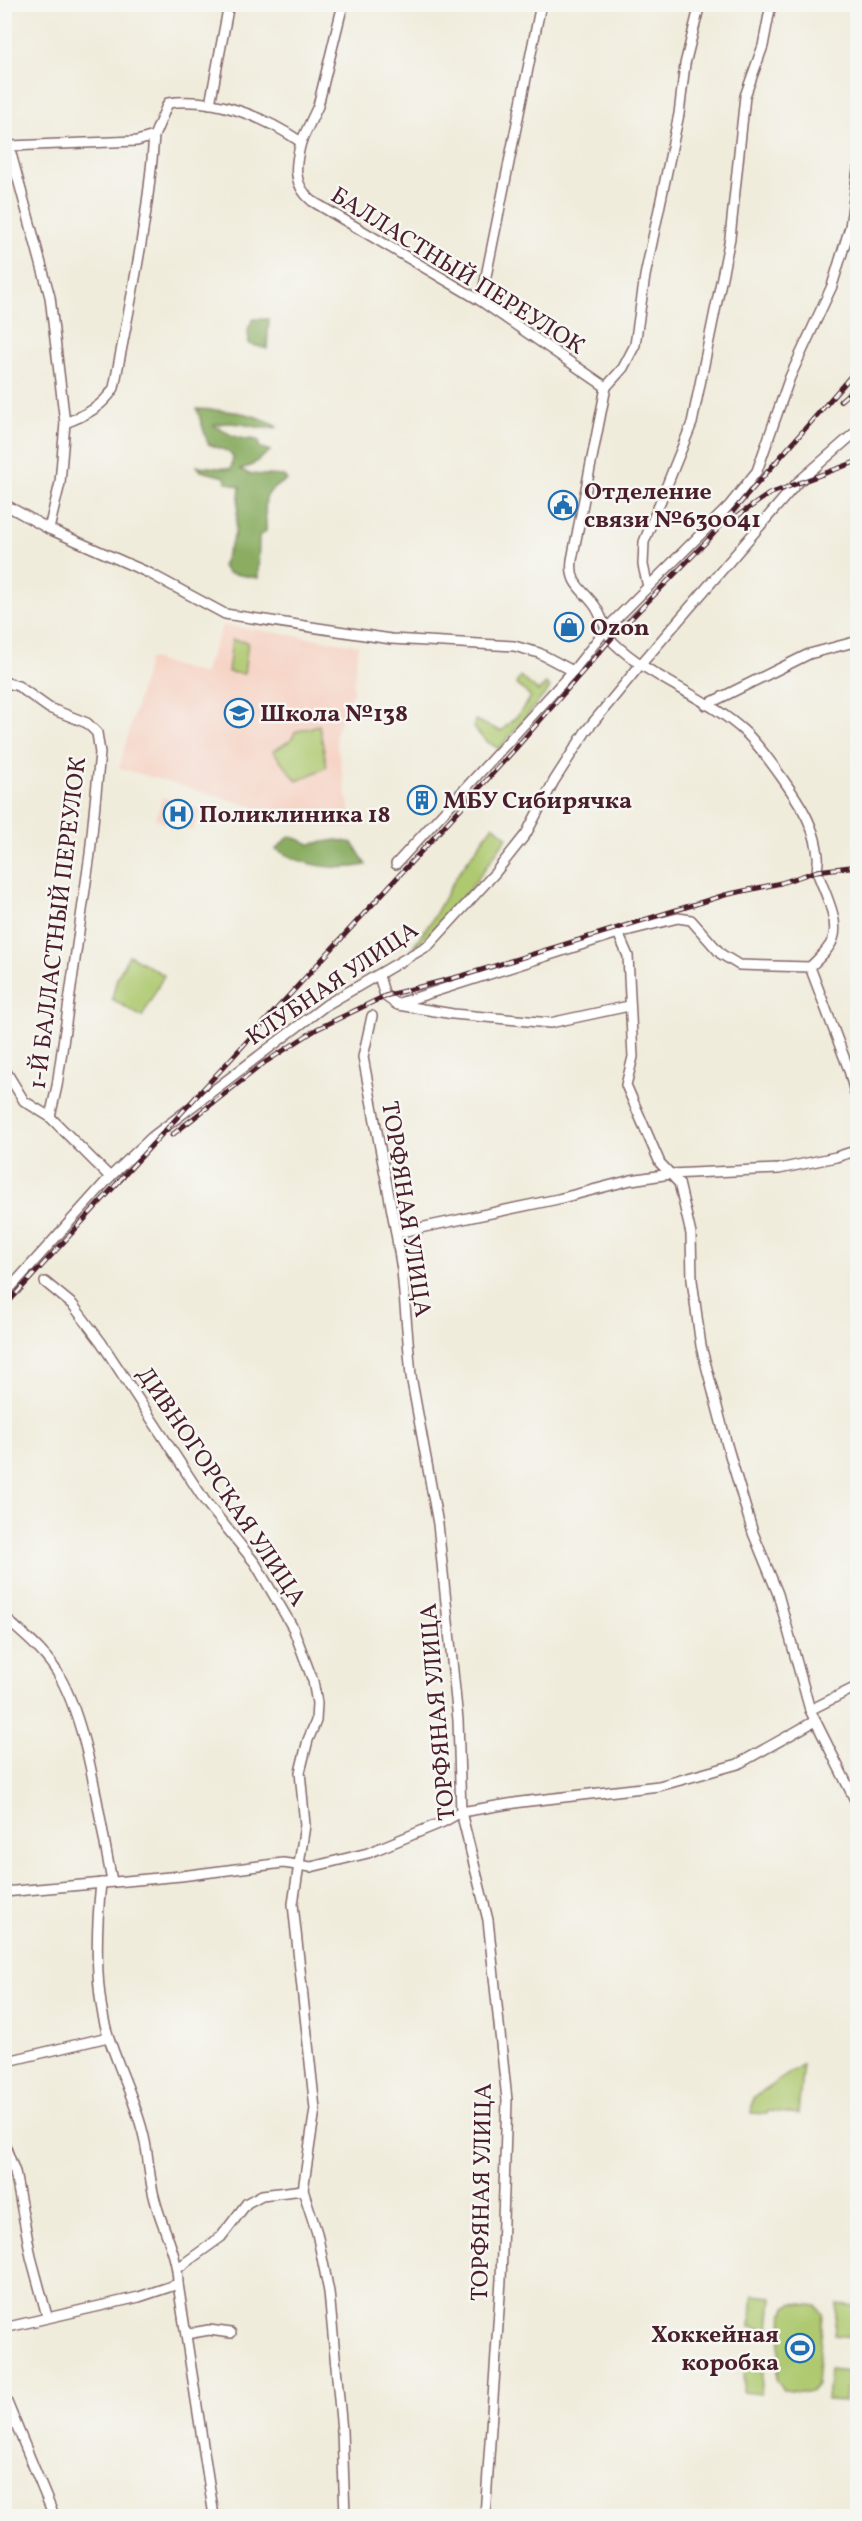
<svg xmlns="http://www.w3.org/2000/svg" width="862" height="2521" font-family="Vollkorn,serif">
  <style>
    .built { fill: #f6d2c3 }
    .green { fill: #aec96f; stroke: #7c744d; stroke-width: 1.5 }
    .forest { fill: #8aad62; stroke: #6a6646; stroke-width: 1.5 }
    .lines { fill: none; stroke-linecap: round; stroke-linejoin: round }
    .minor-casing { stroke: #846769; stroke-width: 12 }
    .minor { stroke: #fff; stroke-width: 9 }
    .rail-casing { stroke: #4a1f2b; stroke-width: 5 }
    .rail { stroke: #f6f6f2; stroke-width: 3; stroke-dasharray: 9; stroke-linecap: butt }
    .labels { text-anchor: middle; stroke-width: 5; stroke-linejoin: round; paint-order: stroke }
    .street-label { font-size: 24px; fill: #4a1f2b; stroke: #f6f6f2 }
    .poi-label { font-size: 24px; font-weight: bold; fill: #4a1f2b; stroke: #f6f6f2; text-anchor: start }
  </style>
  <rect width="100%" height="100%" fill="#f6f6f2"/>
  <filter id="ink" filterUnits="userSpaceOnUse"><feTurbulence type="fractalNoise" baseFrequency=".0167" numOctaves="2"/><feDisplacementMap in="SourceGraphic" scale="12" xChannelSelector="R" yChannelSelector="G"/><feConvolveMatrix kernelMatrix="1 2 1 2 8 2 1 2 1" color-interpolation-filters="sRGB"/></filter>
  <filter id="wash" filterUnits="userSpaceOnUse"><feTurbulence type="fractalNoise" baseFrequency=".008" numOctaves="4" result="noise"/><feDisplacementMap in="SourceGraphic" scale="24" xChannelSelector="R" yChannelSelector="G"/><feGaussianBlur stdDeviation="1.35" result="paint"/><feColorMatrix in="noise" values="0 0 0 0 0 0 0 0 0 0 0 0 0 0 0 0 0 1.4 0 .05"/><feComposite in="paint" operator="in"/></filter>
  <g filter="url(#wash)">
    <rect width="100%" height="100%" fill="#f0ecdb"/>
    <g class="built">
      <path d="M223 625 358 645 353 692 335 734 353 828 256 820 254 807 119 768 149 658 203 674Z"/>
      <path d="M163 797 200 809 193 831 155 819Z"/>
    </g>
    <g class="green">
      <path d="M232 640 248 642 244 674 228 672Z"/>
      <path d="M520 676 538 691 546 684 550 688 499 749 486 741 474 729 475 720 501 731 519 714 531 697 516 684Z"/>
      <path d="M319 725 327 767 297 781 273 751 291 740 295 732Z"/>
      <path d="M493 825 507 837C479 877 452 920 412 948L432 920 456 877Z"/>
      <path d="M129 955 164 975 142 1017 112 999 117 978Z"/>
      <path d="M803 2064 798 2114 768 2111 767 2114 751 2113 753 2098Z"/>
      <path d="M753 2295 772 2297 769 2329 750 2327Z"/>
      <path d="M793 2303 817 2306 823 2314 817 2384C811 2397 796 2391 784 2390L777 2381 783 2315 786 2307Z"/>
      <path d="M837 2304 855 2306 852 2337 834 2335Z"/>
      <path d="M746 2360 764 2362 761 2394 743 2392Z"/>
      <path d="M830 2369 848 2371 845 2401 827 2400Z"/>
    </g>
    <g class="forest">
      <path d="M253 319H269L267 349 249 344 248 329Z"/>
      <path d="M197 409C225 411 254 411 277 427 258 432 239 418 214 425 223 431 234 438 245 439 251 440 253 438 259 441V447L270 451 251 466 240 469 249 474 284 476 287 480C257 495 267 503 266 531L259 536 258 578 228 573 222 566 235 534 240 487 226 482 225 477 201 471 197 466 231 469 233 456 227 451 208 444Z"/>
      <path d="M290 836 310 844 337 840 353 843 366 865C337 871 301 866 276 849Z"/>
    </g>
  </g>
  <g filter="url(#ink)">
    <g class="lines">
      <g class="minor-casing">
        <g id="minor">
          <path d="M210 104 229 4"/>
          <path d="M301 142 318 106 343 4"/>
          <path d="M4 144 9 146 50 297 65 423 60 483 49 529"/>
          <path d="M9 146 137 141 154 136 168 103C215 97 263 116 301 142 295 165 292 184 312 201L481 301 606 387 572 560C569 585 582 588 595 606 601 614 609 639 613 642 651 679 706 696 745 732 762 748 802 803 810 825 814 834 817 846 818 856 819 862 816 868 818 874 824 891 840 921 833 939 829 950 818 959 810 967"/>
          <path d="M481 301 541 4"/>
          <path d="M606 387 623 368 635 345 645 276 679 114 685 64 700 4"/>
          <path d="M65 423C86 415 102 407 114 388 130 304 148 222 154 136"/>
          <path d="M4 504 49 529 149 573 225 614 391 639 514 646 539 653 573 671"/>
          <path d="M648 587 643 565 644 542 692 423 730 238 745 96 763 46 771 4"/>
          <path d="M4 682 18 686 49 708 87 723 97 733 100 753 90 854 57 1086 50 1117"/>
          <path d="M706 705 809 654 858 641"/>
          <path d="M396 864 573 671 607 628 729 506 757 471 790 377 832 286 850 227 858 169"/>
          <path d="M618 933 628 956 633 1057 626 1085 660 1163 679 1183 691 1234 692 1280 701 1346 727 1445 753 1533 778 1594 810 1710 858 1806"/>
          <path d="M379 976 385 996 396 1004 618 933 678 918 691 920 721 954 739 965 810 967 849 1070 858 1068"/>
          <path d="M398 1005 453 1014 550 1023 629 1006"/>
          <path d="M372 1016 363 1057 396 1233 402 1270 411 1376 438 1524 458 1720 461 1812 488 1920 507 2100 501 2280 485 2516"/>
          <path d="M4 1068 24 1101 50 1117 110 1177"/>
          <path d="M849 1070 858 1105"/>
          <path d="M396 1233 558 1199 631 1180 670 1174 779 1169 836 1157 858 1150"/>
          <path d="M45 1282 73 1305 101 1342 205 1501 255 1563 293 1628 313 1681 317 1703 316 1721 308 1740 300 1772 305 1825 293 1904 315 2109 303 2190 317 2233 329 2292 342 2431 345 2516"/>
          <path d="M4 1295 110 1177 152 1137 326 1005 429 945 495 873 526 834 554 781 586 731 641 664 797 483 858 430"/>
          <path d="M4 1617C25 1636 47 1653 60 1677 90 1732 99 1819 112 1881"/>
          <path d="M810 1710 858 1686"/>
          <path d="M101 1883C96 1930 94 1994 109 2038 120 2072 136 2102 144 2137 149 2158 149 2180 155 2200 162 2228 178 2254 178 2284L214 2516"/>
          <path d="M4 1892 181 1876 283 1863 311 1867 368 1853 443 1822 461 1812 521 1802 659 1786 738 1764 815 1721"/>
          <path d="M4 2062 108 2037"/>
          <path d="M4 2143 15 2172 31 2257 47 2316"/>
          <path d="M178 2268 221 2237 247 2203 262 2195 303 2190"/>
          <path d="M4 2328 139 2297 178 2284"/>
          <path d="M186 2334 209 2330 231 2333"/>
          <path d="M4 2395 54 2516"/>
        </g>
      </g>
      <use href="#minor" class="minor"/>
      <g class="rail-casing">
        <g id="rail">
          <path d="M840 401 858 385"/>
          <path d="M736 517 769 494 858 461"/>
          <path d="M172 1135 264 1063 317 1029 385 996 465 975 725 895 781 883 817 871 858 866"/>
          <path d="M118 1182 515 749 610 640 708 540 858 368"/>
          <path d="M4 1307 124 1176"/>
        </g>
      </g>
      <use href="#rail" class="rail"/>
    </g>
  </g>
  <defs>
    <g id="civic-ring" transform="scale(1.5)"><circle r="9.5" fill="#f6f6f2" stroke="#1f6fb2" stroke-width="1.5"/><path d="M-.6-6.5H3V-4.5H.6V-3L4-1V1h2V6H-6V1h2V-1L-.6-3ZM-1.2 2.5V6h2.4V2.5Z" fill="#1f6fb2"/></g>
    <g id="shop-ring" transform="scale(1.5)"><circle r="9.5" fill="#f6f6f2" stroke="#1f6fb2" stroke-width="1.5"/><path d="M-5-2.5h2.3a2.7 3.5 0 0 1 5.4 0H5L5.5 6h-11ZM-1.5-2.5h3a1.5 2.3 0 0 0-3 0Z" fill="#1f6fb2"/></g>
    <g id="school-ring" transform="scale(1.5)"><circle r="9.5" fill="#f6f6f2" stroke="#1f6fb2" stroke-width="1.5"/><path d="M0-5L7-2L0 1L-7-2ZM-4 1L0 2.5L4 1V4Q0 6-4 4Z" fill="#1f6fb2"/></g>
    <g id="building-ring" transform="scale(1.5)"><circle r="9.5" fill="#f6f6f2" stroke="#1f6fb2" stroke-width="1.5"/><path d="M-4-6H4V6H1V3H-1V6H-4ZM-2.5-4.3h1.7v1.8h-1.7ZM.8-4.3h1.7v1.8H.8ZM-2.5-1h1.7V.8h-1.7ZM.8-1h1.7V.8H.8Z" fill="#1f6fb2"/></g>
    <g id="hospital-ring" transform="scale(1.5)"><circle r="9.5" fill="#f6f6f2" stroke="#1f6fb2" stroke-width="1.5"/><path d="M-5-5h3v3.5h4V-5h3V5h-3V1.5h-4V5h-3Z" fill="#1f6fb2"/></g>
    <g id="stadium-ring" transform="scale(1.5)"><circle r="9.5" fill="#f6f6f2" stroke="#1f6fb2" stroke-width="1.5"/><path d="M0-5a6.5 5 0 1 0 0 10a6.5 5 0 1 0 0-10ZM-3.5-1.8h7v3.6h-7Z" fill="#1f6fb2"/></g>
  </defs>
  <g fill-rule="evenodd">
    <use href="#civic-ring" x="563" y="505"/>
    <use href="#shop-ring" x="569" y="627"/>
    <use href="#school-ring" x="239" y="713"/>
    <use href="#building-ring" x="422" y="800"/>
    <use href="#hospital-ring" x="178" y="814"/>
    <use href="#stadium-ring" x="800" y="2348"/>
  </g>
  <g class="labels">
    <g class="street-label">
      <text transform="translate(458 270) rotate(32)" y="8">БАЛЛАСТНЫЙ ПЕРЕУЛОК</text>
      <text transform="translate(57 923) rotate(-83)" y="8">1-Й БАЛЛАСТНЫЙ ПЕРЕУЛОК</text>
      <text transform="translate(332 983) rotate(-34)" y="8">КЛУБНАЯ УЛИЦА</text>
      <text transform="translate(407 1209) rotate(81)" y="8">ТОРФЯНАЯ УЛИЦА</text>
      <text transform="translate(222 1486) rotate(56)" y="8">ДИВНОГОРСКАЯ УЛИЦА</text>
      <text transform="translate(437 1712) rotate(-95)" y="8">ТОРФЯНАЯ УЛИЦА</text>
      <text transform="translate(481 2192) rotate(-89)" y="8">ТОРФЯНАЯ УЛИЦА</text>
    </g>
    <g class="poi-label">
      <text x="584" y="499">Отделение<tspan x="584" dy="28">связи №630041</tspan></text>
      <text x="590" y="635">Ozon</text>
      <text x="260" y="721">Школа №138</text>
      <text x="443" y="808">МБУ Сибирячка</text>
      <text x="199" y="822">Поликлиника 18</text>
      <text x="779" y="2342" text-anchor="end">Хоккейная<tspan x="779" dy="28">коробка</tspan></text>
    </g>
  </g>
  <rect width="862" height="2521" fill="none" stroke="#f6f6f2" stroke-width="24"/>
</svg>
